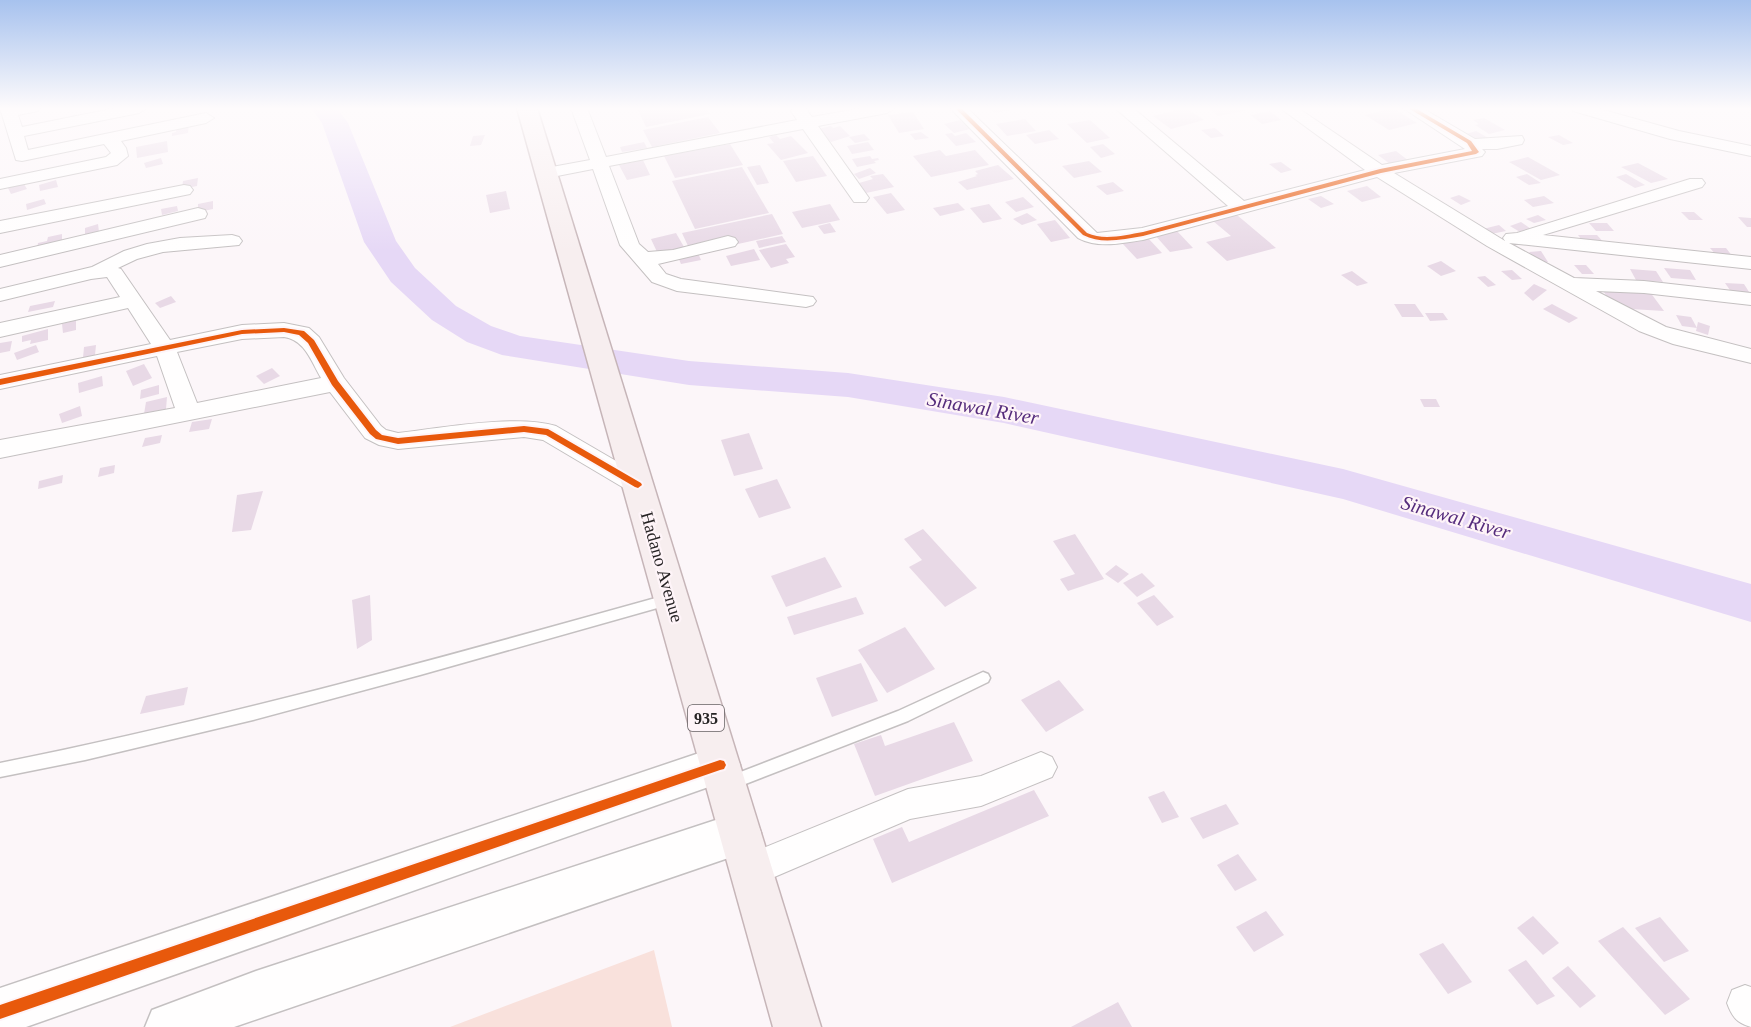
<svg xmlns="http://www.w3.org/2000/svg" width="1751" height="1027" font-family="Georgia,serif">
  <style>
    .green { fill: #f9e1dc }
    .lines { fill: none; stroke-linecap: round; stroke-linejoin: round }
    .river { fill: #e6d8f6; fill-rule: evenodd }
    .building { fill: #e8d9e6 }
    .lane-casing { stroke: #c4c0c1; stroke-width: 3 }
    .street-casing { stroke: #c4c0c1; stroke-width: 2 }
    .secondary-casing { stroke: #c4c0c1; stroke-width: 3 }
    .primary-casing { stroke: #c6b5b8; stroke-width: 3 }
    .lane { fill: #fffefe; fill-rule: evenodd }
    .street { fill: #fffefe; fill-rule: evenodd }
    .secondary { fill: #fffefe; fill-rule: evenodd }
    .primary { fill: #f7eeef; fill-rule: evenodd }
    .cycleway-casing { stroke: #fef4f8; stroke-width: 4 }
    .cycleway { fill: #e8590c; fill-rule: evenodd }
    .labels { text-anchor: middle; stroke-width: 4.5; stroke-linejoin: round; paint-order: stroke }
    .shield { fill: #fef4f8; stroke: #676264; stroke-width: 1.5 }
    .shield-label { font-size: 16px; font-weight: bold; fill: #262324 }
    .street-label { font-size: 18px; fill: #262324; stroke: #fef4f8 }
    .water-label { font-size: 20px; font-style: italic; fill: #552c7c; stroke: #fef4f8 }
  </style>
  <rect width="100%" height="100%" fill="#fcf6f9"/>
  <path class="green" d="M654 950 672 1027H450Z"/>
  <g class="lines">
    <path class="river" d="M311 108H337L348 123 396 241 415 268 456 306 491 326 520 336 689 361 848 373 1004 397 1343 469 1751 584V622L1343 499 1004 423 848 397 689 385 502 355 467 342 432 320 391 282 364 242 322 123Z"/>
  </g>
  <g class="building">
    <path d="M637 108H707L710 114 646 127Z"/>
    <path d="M988 108H1017V109L994 113Z"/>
    <path d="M1186 108 1204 120 1171 129 1153 116Z"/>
    <path d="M1208 108H1241L1245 111 1218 116Z"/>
    <path d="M1393 108 1417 123 1389 130 1365 115Z"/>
    <path d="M1270 111 1281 120 1262 124 1251 115Z"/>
    <path d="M913 112 924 129 899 133 888 115Z"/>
    <path d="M708 117 720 133 652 147 643 130Z"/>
    <path d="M1484 118 1505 130 1489 134 1475 125 1479 124 1473 120Z"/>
    <path d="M1025 119 1036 131 1007 136 996 124Z"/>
    <path d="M960 120 970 129 954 133 944 124Z"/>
    <path d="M1090 120 1110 138 1087 143 1067 124Z"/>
    <path d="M189 124 188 133 172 136V133L176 132V126Z"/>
    <path d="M831 126 833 128 840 126 850 136 831 142 818 129Z"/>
    <path d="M1215 128 1224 136 1211 138 1201 130Z"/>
    <path d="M1049 130 1059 139 1035 144 1026 135Z"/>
    <path d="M1476 131 1492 140 1480 144 1463 135Z"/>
    <path d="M921 132 929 138 915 140 910 134Z"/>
    <path d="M952 133 955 136 966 133 976 142 956 146 945 134Z"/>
    <path d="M864 134 870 140 855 143 849 137Z"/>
    <path d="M485 135 481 145 470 146 473 136Z"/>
    <path d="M776 135 780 139 791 136 808 153 781 160 767 144 774 143 769 137Z"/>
    <path d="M1559 135 1573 143 1563 145 1548 137Z"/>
    <path d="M167 141 168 152 137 158 136 147Z"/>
    <path d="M644 142 647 148 622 152 620 147Z"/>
    <path d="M868 142 874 150 852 154 847 146Z"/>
    <path d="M730 144 743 165 675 178 664 156Z"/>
    <path d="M1103 144 1115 154 1101 158 1090 147Z"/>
    <path d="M940 150 946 156 975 150 989 165 931 177 913 156Z"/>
    <path d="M1396 151 1409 161 1390 164 1378 155Z"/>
    <path d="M813 156 827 176 796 182 783 161Z"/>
    <path d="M870 156 872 159 878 158 879 160 874 161 876 163 857 167 852 159Z"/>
    <path d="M1528 157 1560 175 1541 180 1509 162Z"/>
    <path d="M161 158 163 164 146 168 144 163Z"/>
    <path d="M643 160 650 175 627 180 619 165Z"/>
    <path d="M1089 161 1102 172 1074 178 1062 166Z"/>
    <path d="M1281 162 1292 170 1281 173 1269 164Z"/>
    <path d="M1638 163 1668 179 1651 183 1621 167Z"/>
    <path d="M760 165 769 183 757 185 747 167Z"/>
    <path d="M998 165 1014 179 967 190 958 182 977 176 975 175 978 174 975 171Z"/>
    <path d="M742 167 769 213 695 229 672 181Z"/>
    <path d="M870 168 876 173 859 179 854 174Z"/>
    <path d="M883 174 894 187 866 193 859 183 873 179 870 176Z"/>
    <path d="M1527 174 1541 183 1529 185 1516 177Z"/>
    <path d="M1626 174 1645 185 1635 188 1616 177Z"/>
    <path d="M198 178 197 186 182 189 183 181Z"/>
    <path d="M56 180 58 187 40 191 39 185Z"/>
    <path d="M1113 182 1124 191 1107 195 1096 186Z"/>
    <path d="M24 184 27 189 11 194 8 188Z"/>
    <path d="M1367 186 1381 197 1362 202 1347 191Z"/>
    <path d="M506 191 510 209 490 213 486 195Z"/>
    <path d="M891 193 905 210 887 214 873 197Z"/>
    <path d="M1459 195 1471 201 1461 205 1450 198Z"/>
    <path d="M1321 196 1334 204 1321 208 1308 199Z"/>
    <path d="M1544 196 1554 203 1533 207 1524 200Z"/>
    <path d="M1023 197 1034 207 1016 212 1005 202Z"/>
    <path d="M44 199 46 204 27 210 26 204Z"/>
    <path d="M213 201V209L198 212V204Z"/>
    <path d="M958 203 965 210 940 216 933 208Z"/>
    <path d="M830 204 840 220 802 228 792 212Z"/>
    <path d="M989 204 1002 219 983 223 970 208Z"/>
    <path d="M177 206 178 211 162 215 161 209Z"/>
    <path d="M1681 212H1694L1703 220H1689Z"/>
    <path d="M1027 213 1037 220 1022 225 1013 219Z"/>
    <path d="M772 214 783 234 738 244 735 237 688 246 682 233Z"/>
    <path d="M1237 215 1276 248 1227 261 1206 242 1231 236 1213 221Z"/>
    <path d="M1538 215 1546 220 1534 223 1526 219Z"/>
    <path d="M1738 217 1751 218V227H1747Z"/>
    <path d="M1055 220 1070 238 1051 242 1037 224Z"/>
    <path d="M1521 222 1531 229 1520 232 1510 226Z"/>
    <path d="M830 223 836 232 824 234 818 226Z"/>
    <path d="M1589 223H1607L1614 231H1596Z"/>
    <path d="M98 224 99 232 85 235V228Z"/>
    <path d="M1499 225 1506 231 1491 234 1483 229Z"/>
    <path d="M1176 230 1193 248 1170 252 1154 234Z"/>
    <path d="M676 233 684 247 658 254 651 239Z"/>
    <path d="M62 234V244L37 249 38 243 47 241 48 237Z"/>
    <path d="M1578 235H1597L1605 244H1585Z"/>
    <path d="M782 236 786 242 759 248 756 241Z"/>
    <path d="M1147 237 1162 253 1137 259 1122 243Z"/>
    <path d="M786 244 795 257 786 259 789 263 771 268 759 250Z"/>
    <path d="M1710 248H1726L1733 257 1717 256Z"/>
    <path d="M754 249 760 260 731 266 726 256Z"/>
    <path d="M697 251 701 260 681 264 677 255Z"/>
    <path d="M1541 251 1548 262H1538L1529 252Z"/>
    <path d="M1441 261 1456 271 1441 276 1427 266Z"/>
    <path d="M1574 265H1586L1594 274H1582Z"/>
    <path d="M1664 268 1690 270 1696 280 1671 278Z"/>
    <path d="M1630 269 1656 271 1663 282 1636 280Z"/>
    <path d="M1512 270 1522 279 1512 280 1501 271Z"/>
    <path d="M1352 271 1368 283 1357 286 1341 275Z"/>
    <path d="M1485 276 1496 285 1488 287 1477 277Z"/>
    <path d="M1725 283 1744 284 1751 295 1732 293Z"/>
    <path d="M1534 284 1547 290 1533 301 1524 293Z"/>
    <path d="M1602 289 1650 292 1664 311 1614 308Z"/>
    <path d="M171 296 176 302 160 308 155 303Z"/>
    <path d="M55 301 53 307 28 312 30 306Z"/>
    <path d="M1394 304H1415L1424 317H1402Z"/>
    <path d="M1552 304 1578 318 1569 323 1543 309Z"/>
    <path d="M1425 313H1443L1448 320 1430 321Z"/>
    <path d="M1676 315 1691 317 1697 328 1682 326Z"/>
    <path d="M76 320V330L63 333 62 324Z"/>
    <path d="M1698 322 1710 326 1708 335 1696 331Z"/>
    <path d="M48 329V340L30 344 31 340 22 342V336Z"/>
    <path d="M12 341 10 351 0 353V343Z"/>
    <path d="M36 345 39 352 17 360 14 353Z"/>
    <path d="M96 345 95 355 83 358 84 347Z"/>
    <path d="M144 364 152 378 133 386 126 371Z"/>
    <path d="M272 368 280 376 264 384 256 376Z"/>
    <path d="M102 376 103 386 79 393 78 383Z"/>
    <path d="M159 385V394L140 399 141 390Z"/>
    <path d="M167 397 166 409 144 414 146 402Z"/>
    <path d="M1420 399H1436L1440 407H1424Z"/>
    <path d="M80 406 82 416 62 423 59 414Z"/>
    <path d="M212 419 209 429 189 432 192 422Z"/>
    <path d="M749 433 763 469 734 476 721 440Z"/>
    <path d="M162 435 160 443 142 447 145 438Z"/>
    <path d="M115 465 114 473 98 477 100 468Z"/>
    <path d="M63 475 62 483 38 489 39 481Z"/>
    <path d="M777 479 791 508 759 518 745 489Z"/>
    <path d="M263 491 251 530 232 532 237 495Z"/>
    <path d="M923 529 977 588 945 607 909 567 922 560 904 539Z"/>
    <path d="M1075 534 1104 579 1068 591 1060 579 1075 574 1053 541Z"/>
    <path d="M825 557 842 587 786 607 771 576Z"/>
    <path d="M1116 565 1129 574 1118 583 1105 574Z"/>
    <path d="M1142 573 1155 586 1137 597 1123 583Z"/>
    <path d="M370 595 372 640 357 649 352 600Z"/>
    <path d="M1154 595 1174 617 1157 626 1137 603Z"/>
    <path d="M856 597 864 614 794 635 787 617Z"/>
    <path d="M905 627 935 669 887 693 858 650Z"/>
    <path d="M861 663 878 701 832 717 816 678Z"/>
    <path d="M1059 680 1084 710 1046 732 1021 700Z"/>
    <path d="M188 687 184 705 140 714 146 696Z"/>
    <path d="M954 722 973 761 875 796 854 744 881 735 885 746Z"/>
    <path d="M1034 790 1049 816 892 883 873 839 902 827 909 842Z"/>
    <path d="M1164 791 1179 817 1162 823 1148 797Z"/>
    <path d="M1226 804 1239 824 1203 839 1190 818Z"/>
    <path d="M1238 854 1257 880 1235 891 1217 865Z"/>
    <path d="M1266 911 1284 935 1254 952 1236 927Z"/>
    <path d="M1533 916 1559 943 1543 955 1517 928Z"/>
    <path d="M1660 917 1689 951 1664 962 1635 928Z"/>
    <path d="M1623 927 1690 999 1665 1015 1598 941Z"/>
    <path d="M1443 943 1472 982 1448 994 1419 954Z"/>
    <path d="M1526 960 1555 996 1537 1005 1508 970Z"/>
    <path d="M1568 966 1596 996 1580 1008 1552 978Z"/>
    <path d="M1118 1002 1132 1027H1071Z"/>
  </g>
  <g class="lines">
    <g class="lane-casing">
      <g id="lane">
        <path d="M670 594 675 595 676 599 675 603 420 675 253 720 85 760 0 777V763C226 718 448 656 670 594Z"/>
        <path d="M983 672 988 674 990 678 988 682 908 721 730 790 725 788 723 783 725 778 898 711Z"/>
      </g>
    </g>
    <g class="street-casing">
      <g id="street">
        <path d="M0 108H40L38 111 18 115 22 127 116 108H147L139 113 24 136 28 150 206 113 214 118 206 123 121 141 126 148 128 156 117 165 0 189V179L106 157 111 153 104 144 22 161 16 160Z"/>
        <path d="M571 108H587L606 157 797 120 791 111 793 108H805L812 117 863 108H895L887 113 818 126 869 198 866 202H854L803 129 609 166 639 244 648 252 673 250 728 236 735 238 738 242 735 246 658 264 666 274 681 279 813 297 816 301 813 305 806 307 677 291 652 282 620 245 593 169 547 178 541 177 538 173 541 169 590 160Z"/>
        <path d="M950 108H967L1097 233 1142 228 1228 206 1115 108H1133L1244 201 1365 170 1280 108H1298L1382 165 1465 149 1403 108H1422L1475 139 1522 136 1524 140 1522 144 1497 149H1482L1485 152 1482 156 1394 173 1505 241 1503 238 1506 234 1517 233 1690 179H1702L1705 183 1702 187 1543 235 1751 257V269L1509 243 1574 278 1644 281 1751 293V305L1644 293 1596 291 1666 327 1751 349V363L1673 344 1639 331 1487 246 1377 177 1143 240C1121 243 1099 249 1078 238Z"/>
        <path d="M1571 108H1596L1679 131 1751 146V156L1670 139 1573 111Z"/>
        <path d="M184 185 190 186 193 190 190 194 0 233V221Z"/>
        <path d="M198 208 205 210 207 214 205 218 0 267V255Z"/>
        <path d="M232 235 239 237 242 241 239 245 163 252 137 259 118 268 121 269 170 340 242 325 284 323 309 328 319 337 344 378 381 426 386 430 398 433C442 428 516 414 556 426L647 479 650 485 647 491 638 494 629 491 543 440 524 437 398 449 379 445 365 438 330 392 0 458V440L175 408 157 356 0 389V375L151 344 128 308 0 337V323L120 297 107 277 91 279 0 301V289L92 267 124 251 147 244 180 238ZM284 337C305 340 311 361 321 378L197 403 177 352 242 339Z"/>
        <path d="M1041 752 1052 757 1057 767 1052 777 981 806 910 819 751 887 739 882 734 870 739 858 908 789 981 776Z"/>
        <path d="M1745 985 1751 987V1027C1737 1023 1732 1017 1727 1003L1732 990Z"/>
      </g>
    </g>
    <g class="secondary-casing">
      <g id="secondary">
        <path d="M720 746 734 752 740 765 734 778 26 1027H0V988Z"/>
        <path d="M740 812 755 818 761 833 755 848 740 854 234 1027H145L152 1010 256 971Z"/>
      </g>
    </g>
    <g class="primary-casing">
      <path id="primary" d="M517 108H537L821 1027H773Z"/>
    </g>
    <use href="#lane" class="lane"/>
    <use href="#street" class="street"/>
    <use href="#secondary" class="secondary"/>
    <use href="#primary" class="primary"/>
    <g class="cycleway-casing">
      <g id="cycleway">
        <path d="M955 108H961L1087 233C1104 241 1125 235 1143 232L1380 169 1472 151 1467 143 1408 108H1415L1471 141 1479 152 1476 154 1381 173 1143 236C1123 239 1102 245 1083 235Z"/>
        <path d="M284 328 304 331 314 340 338 381 376 430 382 435 398 438 524 426 548 429 641 483 642 485 638 488 635 487 546 435 524 432 398 444 376 439 370 434 332 385 308 343 299 335 284 332 242 334 0 385V379L242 330Z"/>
        <path d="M720 760 724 761 726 765 724 769 720 770 0 1019V1005Z"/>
      </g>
    </g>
    <use href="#cycleway" class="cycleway"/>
  </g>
  <linearGradient id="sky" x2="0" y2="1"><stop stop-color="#a7c2ee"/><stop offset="0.43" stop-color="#fefbfc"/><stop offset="1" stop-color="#fefbfc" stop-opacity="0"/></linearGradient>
  <rect width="1751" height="252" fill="url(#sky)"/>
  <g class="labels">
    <rect class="shield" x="688" y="705" width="36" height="26" rx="4.5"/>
    <g class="shield-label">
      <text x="706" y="724">935</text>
    </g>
    <g class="street-label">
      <text transform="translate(662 567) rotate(74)" y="6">Hadano Avenue</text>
    </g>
    <g class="water-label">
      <text transform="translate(983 408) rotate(10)" y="7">Sinawal River</text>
      <text transform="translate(1456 517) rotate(16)" y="7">Sinawal River</text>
    </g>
  </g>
</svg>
